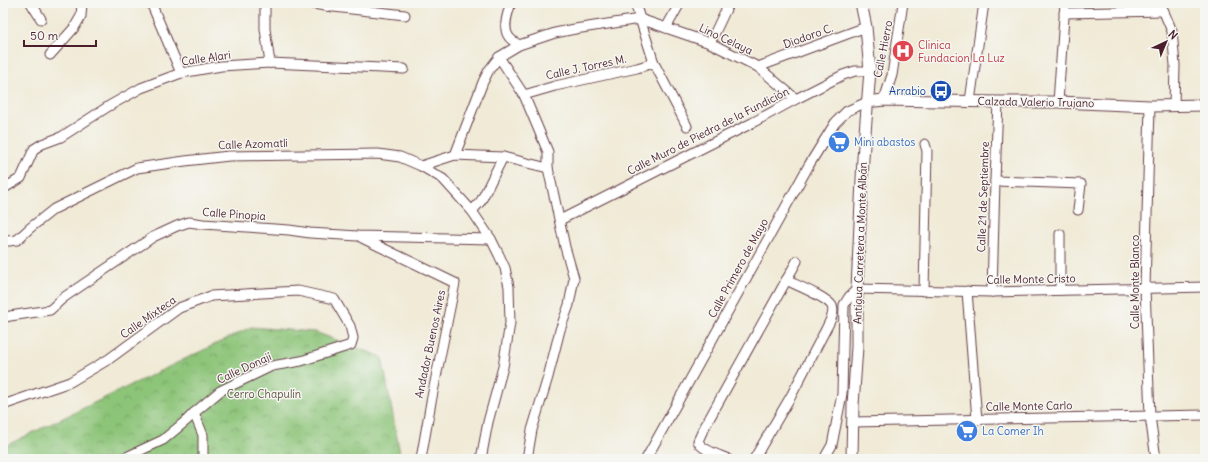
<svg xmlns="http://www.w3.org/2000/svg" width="1208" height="462" font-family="Delius,sans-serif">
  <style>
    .park { fill: url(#park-crowns); stroke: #6b7252 }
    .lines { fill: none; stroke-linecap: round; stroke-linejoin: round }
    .minor-casing { stroke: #633d45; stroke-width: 11 }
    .tertiary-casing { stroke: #633d45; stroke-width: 13 }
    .minor { stroke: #fff; stroke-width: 9 }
    .tertiary { stroke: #fff; stroke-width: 11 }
    .labels { text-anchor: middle; stroke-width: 3; stroke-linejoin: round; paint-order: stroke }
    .street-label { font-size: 11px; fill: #4a1f2b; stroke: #f6f6f2 }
    .health-label { font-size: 11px; fill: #be3a42; stroke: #f6f6f2; text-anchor: start }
    .transit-label { font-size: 11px; fill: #164399; stroke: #f6f6f2; text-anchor: end }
    .shop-label { font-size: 11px; fill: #366cbe; stroke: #f6f6f2; text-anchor: start }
    .park-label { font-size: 11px; fill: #5e5142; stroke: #f6f6f2 }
  </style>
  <defs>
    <pattern id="park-crowns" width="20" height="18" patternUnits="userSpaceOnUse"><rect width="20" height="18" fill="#8cc478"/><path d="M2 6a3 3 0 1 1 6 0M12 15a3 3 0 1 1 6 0" fill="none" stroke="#749f63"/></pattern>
  </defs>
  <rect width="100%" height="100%" fill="#f6f6f2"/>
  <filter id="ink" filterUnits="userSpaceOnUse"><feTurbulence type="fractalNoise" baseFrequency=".025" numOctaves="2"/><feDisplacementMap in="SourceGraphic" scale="8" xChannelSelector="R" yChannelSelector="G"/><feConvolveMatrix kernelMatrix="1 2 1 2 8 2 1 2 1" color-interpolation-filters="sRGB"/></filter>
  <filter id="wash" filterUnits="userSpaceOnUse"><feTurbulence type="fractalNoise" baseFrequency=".012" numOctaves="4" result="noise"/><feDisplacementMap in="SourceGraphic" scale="16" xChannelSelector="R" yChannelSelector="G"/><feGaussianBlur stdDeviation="0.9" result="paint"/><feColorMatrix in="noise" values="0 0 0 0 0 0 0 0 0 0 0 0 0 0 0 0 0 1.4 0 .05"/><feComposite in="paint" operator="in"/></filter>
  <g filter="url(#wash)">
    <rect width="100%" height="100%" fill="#f0ead6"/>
    <path class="park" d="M251 327 315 332 382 357 401 459H3V447Z"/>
  </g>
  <g filter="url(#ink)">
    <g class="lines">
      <g class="minor-casing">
        <g id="minor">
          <path d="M31 3 41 19"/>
          <path d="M151 3 181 73"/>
          <path d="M265 3V29L270 63"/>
          <path d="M308 3 325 6 405 15"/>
          <path d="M511 3C508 12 502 28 509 37 511 40 516 43 519 45"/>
          <path d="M635 3 654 63 687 126"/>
          <path d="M1160 3 1172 31 1175 65 1174 106"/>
          <path d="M1064 13 1164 11"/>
          <path d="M666 28 680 3"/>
          <path d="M710 43 729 3"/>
          <path d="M50 55 74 28 81 16 82 3"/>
          <path d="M499 57 524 95 548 152V168L565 247 574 278 569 305 560 330 548 377 532 430 527 459"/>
          <path d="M758 67 866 27"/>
          <path d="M524 95 555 86 637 68 654 63"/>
          <path d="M884 100 892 75 903 3"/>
          <path d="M970 101 984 3"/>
          <path d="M1058 102 1065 3"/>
          <path d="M1150 106 1145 288 1150 416 1156 459"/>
          <path d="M455 155 483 82 489 70 499 57 519 45 555 33 575 29 640 19 710 43 758 67 796 99"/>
          <path d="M421 166 455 155 503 157 548 168"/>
          <path d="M995 181 1081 184 1078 210"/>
          <path d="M3 187H6L21 178 34 149 42 144 61 137 109 106 141 88 181 73 221 66 270 63 404 69"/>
          <path d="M472 211 481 201 503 157"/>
          <path d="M560 220 752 123 796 99 843 75 855 71H870"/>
          <path d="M1060 234V290"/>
          <path d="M362 238 455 283 431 402 421 459"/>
          <path d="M3 240 9 241 17 240 30 228 54 209 137 168 185 161 229 156 378 154 400 157 421 166 443 179 472 211 491 239 499 255 505 268 509 287 510 323 503 367 488 422 481 459"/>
          <path d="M924 291 927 151 925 144"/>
          <path d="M967 291 977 420"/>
          <path d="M992 292 995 181 998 102"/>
          <path d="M3 318 10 316 50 310 63 298 153 237 177 226 189 222 203 224 289 230 310 233 358 236 491 239"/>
          <path d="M3 405 70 382 109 359 179 308 211 296 298 291 334 299 350 326 353 338 351 345 301 361 272 366 220 391 194 413 187 420 163 440 122 459"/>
          <path d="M194 413 203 435V459"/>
          <path d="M853 422 1205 415"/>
          <path d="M646 459 809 165 835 123 847 111 867 102"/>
          <path d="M728 459C719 455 701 450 698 441L703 430 797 261"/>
          <path d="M754 459 791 396 827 327C830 321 835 313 832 306 827 297 796 285 786 280"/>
          <path d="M824 459 832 445 842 394 844 305 849 297 857 289 992 292 1205 287"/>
        </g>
      </g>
      <g class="tertiary-casing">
        <g id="tertiary">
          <path d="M867 102 884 100 998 102H1058L1150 106 1205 105"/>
          <path d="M852 459 853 405 857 347V289L863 158 870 71 866 27 861 3"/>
        </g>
      </g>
      <use href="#minor" class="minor"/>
      <use href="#tertiary" class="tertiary"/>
    </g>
  </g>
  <defs>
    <g id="hospital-disc" transform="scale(1.15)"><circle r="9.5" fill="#e0444e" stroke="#f6f6f2"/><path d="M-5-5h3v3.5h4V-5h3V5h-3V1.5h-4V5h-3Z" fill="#fff"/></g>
    <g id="bus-disc" transform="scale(1.15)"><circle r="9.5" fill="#1a4fb4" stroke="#f6f6f2"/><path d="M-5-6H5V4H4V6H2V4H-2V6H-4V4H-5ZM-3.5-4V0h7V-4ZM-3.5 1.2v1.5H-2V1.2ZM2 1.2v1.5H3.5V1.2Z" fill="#fff"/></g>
    <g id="supermarket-disc" transform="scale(1.15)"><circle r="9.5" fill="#3f7fe0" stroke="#f6f6f2"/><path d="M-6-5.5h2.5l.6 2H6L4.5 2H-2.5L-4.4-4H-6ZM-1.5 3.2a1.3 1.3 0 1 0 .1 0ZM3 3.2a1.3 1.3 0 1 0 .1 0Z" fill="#fff"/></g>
  </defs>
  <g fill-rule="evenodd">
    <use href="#hospital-disc" x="903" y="51"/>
    <use href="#bus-disc" x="941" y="91"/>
    <use href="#supermarket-disc" x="839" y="142"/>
    <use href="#supermarket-disc" x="967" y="431"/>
  </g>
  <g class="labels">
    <g class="street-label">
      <text transform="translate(808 36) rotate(-20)" y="4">Diodoro C.</text>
      <text transform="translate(726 39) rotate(25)" y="4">Lino Celaya</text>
      <text transform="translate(883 49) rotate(-79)" y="4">Calle Hierro</text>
      <text transform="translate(206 58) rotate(-8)" y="4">Calle Alari</text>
      <text transform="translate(586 67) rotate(-12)" y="4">Calle J. Torres M.</text>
      <text transform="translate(1036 102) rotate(1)" y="4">Calzada Valerio Trujano</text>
      <text transform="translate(708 131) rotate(-27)" y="4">Calle Muro de Piedra de la Fundición</text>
      <text transform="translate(253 144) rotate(-2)" y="4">Calle Azomatli</text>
      <text transform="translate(983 197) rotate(-88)" y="4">Calle 21 de Septiembre</text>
      <text transform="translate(234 214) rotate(4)" y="4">Calle Pinopia</text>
      <text transform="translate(860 243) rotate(-88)" y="4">Antigua Carretera a Monte Albán</text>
      <text transform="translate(738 268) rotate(-61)" y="4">Calle Primero de Mayo</text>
      <text transform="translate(1031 279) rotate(-1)" y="4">Calle Monte Cristo</text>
      <text transform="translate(1135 282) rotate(-90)" y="4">Calle Monte Blanco</text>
      <text transform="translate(148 317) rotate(-35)" y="4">Calle Mixteca</text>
      <text transform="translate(430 344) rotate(-78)" y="4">Andador Buenos Aires</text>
      <text transform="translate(244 368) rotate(-25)" y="4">Calle Donají</text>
      <text transform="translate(1029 406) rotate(-1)" y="4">Calle Monte Carlo</text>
    </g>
    <g class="health-label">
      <text x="918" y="49">Clinica<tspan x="918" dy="13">Fundacion La Luz</tspan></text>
    </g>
    <g class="transit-label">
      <text x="926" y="95">Arrabio</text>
    </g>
    <g class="shop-label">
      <text x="854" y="146">Mini abastos</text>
      <text x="982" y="435">La Comer Ih</text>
    </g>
    <g class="park-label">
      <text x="264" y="398">Cerro Chapulín</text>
    </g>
  </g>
  <rect width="1208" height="462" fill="none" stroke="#f6f6f2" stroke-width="16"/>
  <g transform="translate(1166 42) rotate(44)" stroke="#f6f6f2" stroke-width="3" paint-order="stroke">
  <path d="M0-3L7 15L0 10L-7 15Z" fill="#4a1f2b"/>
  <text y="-6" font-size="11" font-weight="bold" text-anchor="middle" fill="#4a1f2b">N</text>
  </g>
  <path d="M24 40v6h72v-6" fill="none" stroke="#4a1f2b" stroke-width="2"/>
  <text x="30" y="40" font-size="12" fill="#4a1f2b" stroke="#f6f6f2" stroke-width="3" paint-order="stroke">50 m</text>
</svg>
